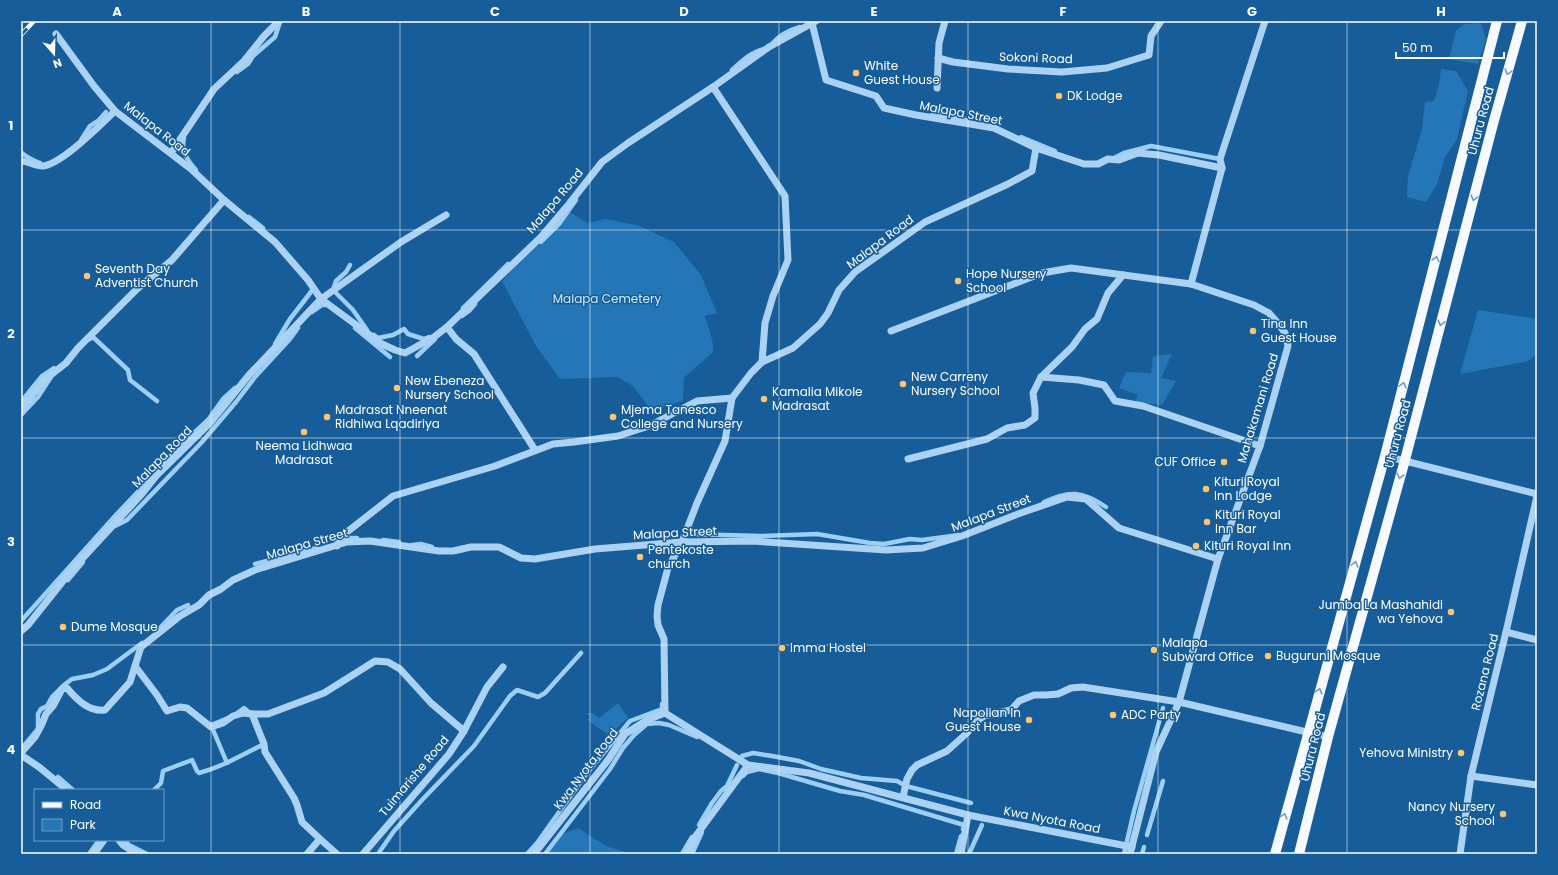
<svg xmlns="http://www.w3.org/2000/svg" width="1558" height="875" font-family="Poppins,sans-serif">
  <style>
    .green { fill: #2576b6 }
    .lines { fill: none; stroke-linecap: round; stroke-linejoin: round }
    .stream { stroke: #9dcff5; stroke-width: 4.5 }
    .minor { stroke: #abd2f2; stroke-width: 7 }
    .major { stroke: #f6faff; stroke-width: 10 }
    .rail-casing { stroke: #fff; stroke-width: 4.5 }
    .rail { stroke: #165d9a; stroke-width: 3; stroke-dasharray: 9; stroke-linecap: butt }
    .oneway { stroke: #709cc2 }
    .grid { fill: none; stroke: #fff; stroke-width: 1; stroke-opacity: 0.55 }
    .poi-dot { fill: #ffc56c; stroke: #165d9a; stroke-width: 1.5 }
    .labels { text-anchor: middle; stroke-width: 3; stroke-linejoin: round; paint-order: stroke }
    .street-label { font-size: 12px; fill: #fff; stroke: #165d9a }
    .poi-label { font-size: 12px; fill: #fff; stroke: #165d9a; text-anchor: start }
    .park-label { font-size: 12px; fill: #d2eafc; stroke: #165d9a }
    .neatline { fill: none; stroke: #fff; stroke-width: 1.5 }
    .grid-label { font-size: 13px; text-anchor: middle; font-weight: bold; fill: #fff }
  </style>
  <rect width="100%" height="100%" fill="#165d9a"/>
  <g class="green">
    <path d="M1481 23 1486 39 1478 64 1449 59 1456 31 1464 24Z"/>
    <path d="M1441 69 1456 71 1468 91 1457 139 1445 157 1437 184 1426 202 1407 197 1408 176 1422 129 1425 102 1434 101 1439 84Z"/>
    <path d="M566 210 588 223 605 219 637 225 674 242 701 275 717 313 705 316C708 328 714 339 713 352L684 378 683 401 651 410 633 386 617 377 560 379 536 346 502 281Z"/>
    <path d="M1478 310 1537 319V354L1528 361 1460 374Z"/>
    <path d="M1172 354 1161 378 1176 381 1162 405 1135 402 1138 395 1119 388 1126 372 1151 373 1153 356Z"/>
    <path d="M618 703 628 718 609 735 587 720 590 717 586 713H593L599 718Z"/>
    <path d="M578 828 606 846 632 854H544C555 836 559 835 578 828Z"/>
  </g>
  <g class="lines">
    <g class="stream">
      <path d="M773 43C780 34 790 30 800 27"/>
      <path d="M732 70C741 62 751 52 764 49"/>
      <path d="M237 72 248 64 253 56 275 37 280 22"/>
      <path d="M932 115H943L970 121"/>
      <path d="M1021 137 1055 151"/>
      <path d="M184 138C181 151 187 160 196 170"/>
      <path d="M81 140 90 126 99 120 106 112"/>
      <path d="M21 155 22 153C25 156 36 162 40 163"/>
      <path d="M1114 158 1124 153 1151 146 1220 159"/>
      <path d="M249 217 263 228"/>
      <path d="M541 242 559 224 576 200"/>
      <path d="M350 265 346 272 336 281 334 287 336 293 353 310 367 330"/>
      <path d="M463 308 508 264"/>
      <path d="M312 312 322 305H328"/>
      <path d="M462 316 469 311 475 304"/>
      <path d="M355 328 390 357"/>
      <path d="M374 335 378 338 393 335 404 329 408 334 424 339 429 337"/>
      <path d="M90 339 93 337 128 370 130 380 157 401"/>
      <path d="M275 344 290 319 314 288"/>
      <path d="M417 356 435 339"/>
      <path d="M21 402 42 376 54 368"/>
      <path d="M21 415 38 397 51 377"/>
      <path d="M158 469 183 443 208 420 223 399 235 388"/>
      <path d="M1044 502C1070 490 1082 491 1106 507"/>
      <path d="M115 526 127 520 202 442 236 402 255 377 290 339 298 328"/>
      <path d="M687 534 762 536 817 534 870 543 884 544 910 539 922 540 959 535"/>
      <path d="M383 540 399 542"/>
      <path d="M341 541 348 538H357"/>
      <path d="M412 545 421 544 432 547"/>
      <path d="M255 564 317 548"/>
      <path d="M68 580 83 562"/>
      <path d="M21 621 115 516 151 478"/>
      <path d="M159 629 177 610 188 605"/>
      <path d="M236 714 244 708 251 714"/>
      <path d="M22 748 38 729V714L41 709 47 706 52 697 64 685 72 679 93 675 107 669 142 643"/>
      <path d="M742 756 753 753 772 756 799 761 821 769 861 778 897 781 906 786 971 803"/>
      <path d="M227 763 211 725 228 718"/>
      <path d="M743 776 747 772 759 769 778 773 840 791 864 795 964 825 963 829"/>
      <path d="M58 777 73 790"/>
      <path d="M154 790 161 783 163 771 192 760 197 771 199 773C222 767 242 755 264 744L263 742"/>
      <path d="M699 825 712 803 721 791 727 786 737 765"/>
      <path d="M1147 835 1163 781"/>
      <path d="M124 840 129 845 147 854"/>
      <path d="M89 854 99 840"/>
      <path d="M378 854 394 831 422 800 474 746 510 696 517 690 538 697 545 693 581 653"/>
      <path d="M527 854 537 843 587 773 630 721 662 709V704"/>
      <path d="M545 854 610 769 623 748 634 735 647 724 659 723 669 725 697 737"/>
      <path d="M682 854 692 837"/>
      <path d="M692 854 702 832"/>
      <path d="M956 854 961 836"/>
      <path d="M969 854 982 825"/>
      <path d="M1124 854 1134 811 1163 708"/>
      <path d="M1142 854 1144 847"/>
    </g>
    <g class="minor">
      <path d="M812 23 826 80 876 96 884 108 916 115 994 128 1036 148 1084 164H1098L1108 159 1119 160 1138 153 1159 155 1222 168"/>
      <path d="M56 34 94 86 115 111 191 169 224 200 275 242 308 280 321 299 382 344 395 350 405 353 434 337 447 327 541 237 569 204 602 162 628 143 713 87 769 47 816 21"/>
      <path d="M938 58 953 62 1008 69 1062 72 1107 68 1149 55 1151 36 1161 21"/>
      <path d="M713 87 785 196 788 260 773 296 765 323 762 362"/>
      <path d="M937 88 939 43 945 21"/>
      <path d="M171 153 214 89 244 61 264 36 279 21"/>
      <path d="M21 161C28 161 35 166 42 166 61 165 100 125 115 111"/>
      <path d="M1191 284 1222 168 1220 159 1265 21"/>
      <path d="M447 327 456 339 474 354 535 450"/>
      <path d="M891 331 1042 273 1071 268 1191 284 1254 305 1269 313 1277 322 1285 333 1288 346 1260 446 1218 559 1179 702 1156 752 1130 854"/>
      <path d="M1041 377 1079 380 1104 385 1115 401 1143 406 1260 446"/>
      <path d="M21 409 43 381 66 363 78 348 137 289 172 260 224 200"/>
      <path d="M1385 456 1537 494"/>
      <path d="M908 459 987 439 1007 428 1025 425 1035 418V408L1033 393 1041 377 1072 347 1085 329 1097 319 1108 293 1123 275"/>
      <path d="M337 546 338 542 347 532 393 496 495 466 553 444 574 442 618 436 649 426 697 401 732 398"/>
      <path d="M21 631 28 625 71 571 141 495 156 476 210 423 249 375 321 299 401 242 446 215"/>
      <path d="M1506 632 1537 640"/>
      <path d="M665 713 664 639 658 625 657 616 658 605 668 568 682 542 697 503 725 441 732 398 751 373 762 362 793 348 820 324 828 313 839 290 855 272 925 222 1008 184 1032 171 1036 148"/>
      <path d="M252 714 264 744 265 752 294 798 297 805 302 822 319 838V840L307 854"/>
      <path d="M464 731 431 703 400 669 388 662 375 661 324 693 268 714H252L243 713 233 716 223 723 211 727 187 708 180 707 167 711 157 695 135 666 141 647 180 616 199 605 209 595 221 589 233 580 255 570 347 542 370 541 439 551H453L471 547H499L521 558 535 559 595 549 682 542 752 541 886 550 923 548 962 536 1018 514 1067 497 1086 499 1119 528 1218 559"/>
      <path d="M21 753 35 737 42 724 46 714 53 706 62 689 67 688C77 700 89 712 105 710L130 682 135 666"/>
      <path d="M21 755 39 767 67 790"/>
      <path d="M1471 776 1537 785"/>
      <path d="M903 797 907 779 912 770 917 765 947 751 967 733 978 720 984 716 1011 710 1019 701 1034 695H1046L1058 694 1071 688 1083 687 1179 702 1328 737"/>
      <path d="M320 839 337 854"/>
      <path d="M119 840 123 845 137 854"/>
      <path d="M94 854 104 840"/>
      <path d="M363 854 449 754 464 731 487 687 503 667"/>
      <path d="M534 854 608 760 625 734 647 720 665 713 748 765 809 773 968 815 1132 847"/>
      <path d="M687 854 695 837 748 765"/>
      <path d="M961 854 968 815"/>
      <path d="M1460 854 1471 776 1506 632 1537 496"/>
    </g>
    <g class="major">
      <path d="M1275 854 1385 456 1497 21"/>
      <path d="M1299 854 1328 737 1405 460 1493 124 1522 21"/>
    </g>
    <g class="rail-casing">
      <path id="rail" d="M21 35 34 21"/>
    </g>
    <use href="#rail" class="rail"/>
  </g>
  <defs><path id="oneway-chevron" d="M-2-3.5L2.5 0L-2 3.5" fill="none" stroke-width="1.6" stroke-linecap="round" stroke-linejoin="round"/></defs>
  <g class="oneway">
    <use href="#oneway-chevron" transform="translate(1508 72) rotate(106)"/>
    <use href="#oneway-chevron" transform="translate(1474 198) rotate(105)"/>
    <use href="#oneway-chevron" transform="translate(1436 259) rotate(-76)"/>
    <use href="#oneway-chevron" transform="translate(1441 323) rotate(105)"/>
    <use href="#oneway-chevron" transform="translate(1403 385) rotate(-76)"/>
    <use href="#oneway-chevron" transform="translate(1400 476) rotate(105)"/>
    <use href="#oneway-chevron" transform="translate(1355 564) rotate(-75)"/>
    <use href="#oneway-chevron" transform="translate(1319 691) rotate(-74)"/>
    <use href="#oneway-chevron" transform="translate(1284 816) rotate(-74)"/>
  </g>
  <path class="grid" d="M211 21V854M400 21V854M590 21V854M779 21V854M968 21V854M1158 21V854M1347 21V854M21 230H1537M21 438H1537M21 645H1537"/>
  <g class="poi-dot">
    <circle cx="856" cy="73" r="4"/>
    <circle cx="1059" cy="96" r="4"/>
    <circle cx="87" cy="276" r="4"/>
    <circle cx="958" cy="281" r="4"/>
    <circle cx="1253" cy="331" r="4"/>
    <circle cx="903" cy="384" r="4"/>
    <circle cx="397" cy="388" r="4"/>
    <circle cx="764" cy="399" r="4"/>
    <circle cx="327" cy="417" r="4"/>
    <circle cx="613" cy="417" r="4"/>
    <circle cx="304" cy="432" r="4"/>
    <circle cx="1224" cy="462" r="4"/>
    <circle cx="1206" cy="489" r="4"/>
    <circle cx="1207" cy="522" r="4"/>
    <circle cx="1196" cy="546" r="4"/>
    <circle cx="640" cy="557" r="4"/>
    <circle cx="1451" cy="612" r="4"/>
    <circle cx="63" cy="627" r="4"/>
    <circle cx="782" cy="648" r="4"/>
    <circle cx="1154" cy="650" r="4"/>
    <circle cx="1268" cy="656" r="4"/>
    <circle cx="1113" cy="715" r="4"/>
    <circle cx="1029" cy="720" r="4"/>
    <circle cx="1461" cy="753" r="4"/>
    <circle cx="1503" cy="814" r="4"/>
  </g>
  <g class="labels">
    <g class="street-label">
      <text transform="translate(1036 58) rotate(2)" y="4">Sokoni Road</text>
      <text transform="translate(961 113) rotate(11)" y="4">Malapa Street</text>
      <text transform="translate(1481 121) rotate(-75)" y="4">Uhuru Road</text>
      <text transform="translate(157 129) rotate(38)" y="4">Malapa Road</text>
      <text transform="translate(555 201) rotate(-50)" y="4">Malapa Road</text>
      <text transform="translate(880 242) rotate(-37)" y="4">Malapa Road</text>
      <text transform="translate(1258 408) rotate(-73)" y="4">Mahakamani Road</text>
      <text transform="translate(1398 434) rotate(-75)" y="4">Uhuru Road</text>
      <text transform="translate(162 457) rotate(-46)" y="4">Malapa Road</text>
      <text transform="translate(991 513) rotate(-21)" y="4">Malapa Street</text>
      <text transform="translate(675 533) rotate(-3)" y="4">Malapa Street</text>
      <text transform="translate(307 544) rotate(-16)" y="4">Malapa Street</text>
      <text transform="translate(1485 672) rotate(-76)" y="4">Rozana Road</text>
      <text transform="translate(1313 747) rotate(-76)" y="4">Uhuru Road</text>
      <text transform="translate(586 769) rotate(-53)" y="4">Kwa Nyota Road</text>
      <text transform="translate(414 776) rotate(-50)" y="4">Tuimarishe Road</text>
      <text transform="translate(1052 820) rotate(11)" y="4">Kwa Nyota Road</text>
    </g>
    <g class="poi-label">
      <text x="864" y="70">White<tspan x="864" dy="14">Guest House</tspan></text>
      <text x="1067" y="100">DK Lodge</text>
      <text x="95" y="273">Seventh Day<tspan x="95" dy="14">Adventist Church</tspan></text>
      <text x="966" y="278">Hope Nursery<tspan x="966" dy="14">School</tspan></text>
      <text x="1261" y="328">Tina Inn<tspan x="1261" dy="14">Guest House</tspan></text>
      <text x="911" y="381">New Carreny<tspan x="911" dy="14">Nursery School</tspan></text>
      <text x="405" y="385">New Ebeneza<tspan x="405" dy="14">Nursery School</tspan></text>
      <text x="772" y="396">Kamalia Mikole<tspan x="772" dy="14">Madrasat</tspan></text>
      <text x="335" y="414">Madrasat Nneenat<tspan x="335" dy="14">Ridhiwa Lqadiriya</tspan></text>
      <text x="621" y="414">Mjema Tanesco<tspan x="621" dy="14">College and Nursery</tspan></text>
      <text x="304" y="450" text-anchor="middle">Neema Lidhwaa<tspan x="304" dy="14">Madrasat</tspan></text>
      <text x="1216" y="466" text-anchor="end">CUF Office</text>
      <text x="1214" y="486">Kituri Royal<tspan x="1214" dy="14">Inn Lodge</tspan></text>
      <text x="1215" y="519">Kituri Royal<tspan x="1215" dy="14">Inn Bar</tspan></text>
      <text x="1204" y="550">Kituri Royal Inn</text>
      <text x="648" y="554">Pentekoste<tspan x="648" dy="14">church</tspan></text>
      <text x="1443" y="609" text-anchor="end">Jumba La Mashahidi<tspan x="1443" dy="14">wa Yehova</tspan></text>
      <text x="71" y="631">Dume Mosque</text>
      <text x="1162" y="647">Malapa<tspan x="1162" dy="14">Subward Office</tspan></text>
      <text x="790" y="652">Imma Hostel</text>
      <text x="1276" y="660">Buguruni Mosque</text>
      <text x="1021" y="717" text-anchor="end">Napolian In<tspan x="1021" dy="14">Guest House</tspan></text>
      <text x="1121" y="719">ADC Party</text>
      <text x="1453" y="757" text-anchor="end">Yehova Ministry</text>
      <text x="1495" y="811" text-anchor="end">Nancy Nursery<tspan x="1495" dy="14">School</tspan></text>
    </g>
    <g class="park-label">
      <text x="607" y="303">Malapa Cemetery</text>
    </g>
  </g>
  <rect width="1558" height="875" fill="none" stroke="#165d9a" stroke-width="44"/>
  <rect x="34" y="789" width="130" height="52" fill="#165d9a" stroke="#739ec2"/>
  <rect x="42" y="802" width="20" height="6" fill="#f6faff" stroke="#739ec2"/>
  <text x="70" y="809" font-size="12" fill="#ffffff">Road</text>
  <rect x="42" y="819" width="20" height="12" fill="#2576b6" stroke="#739ec2"/>
  <text x="70" y="829" font-size="12" fill="#ffffff">Park</text>
  <g transform="translate(54 54) rotate(160)" stroke="#165d9a" stroke-width="3" paint-order="stroke">
  <path d="M0-3L7 15L0 10L-7 15Z" fill="#ffffff"/>
  <text y="-6" font-size="11" font-weight="bold" text-anchor="middle" fill="#ffffff">N</text>
  </g>
  <path d="M1396 52v6h108v-6" fill="none" stroke="#ffffff" stroke-width="2"/>
  <text x="1402" y="52" font-size="12" fill="#ffffff" stroke="#165d9a" stroke-width="3" paint-order="stroke">50 m</text>
  <rect x="22" y="22" width="1514" height="831" class="neatline"/>
  <g class="grid-label">
    <text x="117" y="16">A</text>
    <text x="306" y="16">B</text>
    <text x="495" y="16">C</text>
    <text x="684" y="16">D</text>
    <text x="874" y="16">E</text>
    <text x="1063" y="16">F</text>
    <text x="1252" y="16">G</text>
    <text x="1441" y="16">H</text>
    <text x="11" y="130">1</text>
    <text x="11" y="338">2</text>
    <text x="11" y="546">3</text>
    <text x="11" y="754">4</text>
  </g>
</svg>
